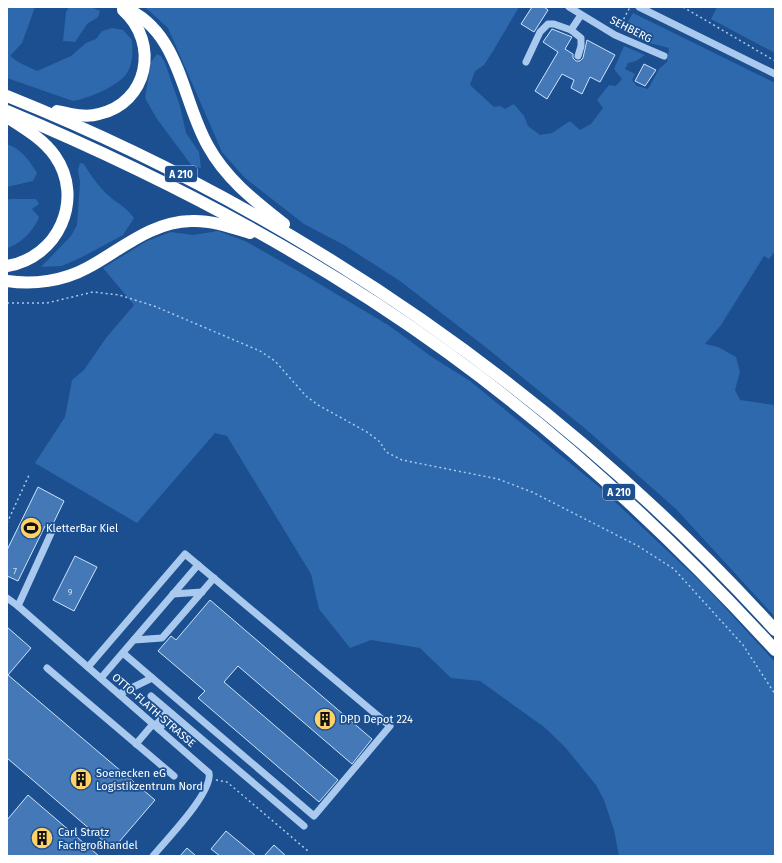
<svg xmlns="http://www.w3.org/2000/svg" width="782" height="863" font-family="'Fira Sans',sans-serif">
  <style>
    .green { fill: #2e69ad }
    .building { fill: #4478b7; stroke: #cfe3fa }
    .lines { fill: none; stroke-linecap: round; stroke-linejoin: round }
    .path { stroke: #a9c9ee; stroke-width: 1.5; stroke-dasharray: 2 3; stroke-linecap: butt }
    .minor { stroke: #a9c9ee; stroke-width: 7 }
    .highway { stroke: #fff; stroke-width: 12 }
    .labels { text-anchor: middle; stroke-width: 3.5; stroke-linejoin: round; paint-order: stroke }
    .number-label { font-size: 9px; fill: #d0dded }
    .shield { fill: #1b4f8f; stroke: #bbcadd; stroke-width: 1 }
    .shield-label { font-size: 10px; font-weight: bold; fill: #fff }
    .street-label { font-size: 11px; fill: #fff; stroke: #1b4f8f }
    .poi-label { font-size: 11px; fill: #fff; stroke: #1b4f8f; text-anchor: start }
  </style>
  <rect width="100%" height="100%" fill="#1b4f8f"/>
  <g class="green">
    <path d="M7 7H35L22 43 10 56 18 62 37 71 71 56 86 43 96 39 102 31 112 28 123 30 132 40C133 51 133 64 127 73 119 86 87 99 73 101L7 78Z"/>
    <path d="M69 7H91L100 11 98 17 87 24 75 42 63 41 66 12Z"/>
    <path d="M145 7H519L493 51 484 65 475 71 470 85 494 107 500 106 505 109 514 104 524 116 528 126 540 135 552 133 570 121 580 130 591 124 603 108 597 100 609 85 616 86 622 79 614 69 624 46 645 55 636 61 628 63 625 69 635 74 632 80 637 86 648 89 659 69 667 62 669 48 645 42 627 33 626 25 633 13 775 83V251L769 259 764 256 721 325 705 344 718 347 736 357 740 372 735 390 740 400 775 405V617L677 510 588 431 488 349 400 281 344 245 304 224 245 178 222 152 168 28Z"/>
    <path d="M717 7H775V53L711 19Z"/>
    <path d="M157 54 161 56 165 63 180 106 186 133 199 152 201 168 192 166 157 119 145 98 151 62Z"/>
    <path d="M7 144C21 149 29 160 37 173L33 181 7 187Z"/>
    <path d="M80 163 84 164C92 178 102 191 115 201 123 206 128 210 134 218L123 235 82 257 62 266 41 267 71 236 77 225 80 182 78 170Z"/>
    <path d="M10 199H36L39 204 32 209 39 217C34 230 21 244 7 248V200Z"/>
    <path d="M218 231 245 241 298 271 388 325 432 357 470 381 598 486 704 585 775 662V856H619L614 830 604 800 596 785 565 747 544 727 480 681 451 678 420 648 371 640 350 648 319 609 311 574 227 436 215 433 137 523 35 463 65 417 72 380 84 370 106 338 134 305 103 268 147 241 171 232 193 235Z"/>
  </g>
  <g class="building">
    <path d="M532 7H544L548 10 534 32 521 24Z"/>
    <path d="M552 29 572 37 565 49 573 54V58L576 61H580L583 58 587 40 615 55 600 82 590 77 582 94 571 88 574 80 562 74 547 99 535 91 558 52 543 42Z"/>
    <path d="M644 64 656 70 645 86 635 81Z"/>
    <path d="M38 487 64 501 53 524 48 528 45 526 18 581 7 576V550Z"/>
    <path d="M75 556 97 567 74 611 53 600Z"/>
    <path d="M210 600 372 739 352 764 238 666 224 682 338 780 319 802 198 698 205 691 158 651 171 636 176 640Z"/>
    <path d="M7 627 31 648 8 675 155 800 113 849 7 758Z"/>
    <path d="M28 795 99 856H7V820Z"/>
    <path d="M226 831 256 856H220L211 849Z"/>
    <path d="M274 845 286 856H264Z"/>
    <path d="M187 848 196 856H180Z"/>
  </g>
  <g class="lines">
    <g class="path">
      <path d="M683 7 775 61"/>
      <path d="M619 28 630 7"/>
      <path d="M7 303H47L93 292 119 295 154 306 260 351 275 361 306 396 318 405 367 432 380 442 386 452 402 460 498 479 532 492 638 546 674 569 743 645 775 694"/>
      <path d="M7 523 30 473"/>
      <path d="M216 780 227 782 308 851"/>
    </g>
    <g class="minor">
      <path d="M569 7 615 35 664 56"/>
      <path d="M639 7 775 74"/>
      <path d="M578 56 581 46V38L571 30 581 15"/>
      <path d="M526 62 540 32 548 24H554L571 30"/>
      <path d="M173 594 202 592"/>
      <path d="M7 598 18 606 209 773C213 792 167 839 153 856"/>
      <path d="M18 606 53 529"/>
      <path d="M134 640 162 638 214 578"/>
      <path d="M88 667 185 554 390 726 314 816 123 653"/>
      <path d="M47 668 174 776"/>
      <path d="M101 678 198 565"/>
      <path d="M119 694 152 678"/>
      <path d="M151 696 304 826"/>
      <path d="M155 726 168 711"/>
      <path d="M159 729 172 714"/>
      <path d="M136 744 153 724"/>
    </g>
    <g class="highway">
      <path d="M123 7C181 31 181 99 208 146 226 179 255 201 284 224"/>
      <path d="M7 96C301 214 562 396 775 630"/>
      <path d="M7 111C162 176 312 254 448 353 568 440 675 541 775 650"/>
      <path d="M57 111C70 114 86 118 99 114 148 103 160 43 123 10"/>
      <path d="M7 117C24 128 43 139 55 156 85 199 58 258 7 266"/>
      <path d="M7 281C34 285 63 281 87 268 121 250 150 222 191 221 211 220 231 227 250 233"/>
    </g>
  </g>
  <defs>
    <g id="stadium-disc" transform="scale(1.15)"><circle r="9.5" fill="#ffd166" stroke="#1b4f8f"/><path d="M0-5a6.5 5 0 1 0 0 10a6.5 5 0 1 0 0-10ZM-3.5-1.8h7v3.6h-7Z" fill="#111"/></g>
    <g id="building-disc" transform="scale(1.15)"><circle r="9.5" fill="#ffd166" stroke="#1b4f8f"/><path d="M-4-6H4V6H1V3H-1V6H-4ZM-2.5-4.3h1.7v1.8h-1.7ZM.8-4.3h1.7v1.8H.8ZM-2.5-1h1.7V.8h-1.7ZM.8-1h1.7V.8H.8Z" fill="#111"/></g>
  </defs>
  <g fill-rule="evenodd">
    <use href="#stadium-disc" x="31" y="528"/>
    <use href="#building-disc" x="325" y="719"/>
    <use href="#building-disc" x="81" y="779"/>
    <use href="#building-disc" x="42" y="838"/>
  </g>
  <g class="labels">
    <g class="number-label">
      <text x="15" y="574">7</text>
      <text x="70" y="595">9</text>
    </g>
    <g class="shield">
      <rect x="165" y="166" width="32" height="16" rx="3"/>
      <rect x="603" y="484" width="32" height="16" rx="3"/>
    </g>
    <g class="shield-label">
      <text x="181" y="178">A 210</text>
      <text x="619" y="496">A 210</text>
    </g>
    <g class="street-label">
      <text transform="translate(631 29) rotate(27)" y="4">SEHBERG</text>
      <text transform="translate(154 710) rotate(41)" y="4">OTTO-FLATH-STRASSE</text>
    </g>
    <g class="poi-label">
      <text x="46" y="532">KletterBar Kiel</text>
      <text x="340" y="723">DPD Depot 224</text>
      <text x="96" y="777">Soenecken eG<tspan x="96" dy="13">Logistikzentrum Nord</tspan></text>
      <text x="58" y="836">Carl Stratz<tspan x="58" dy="13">Fachgroßhandel</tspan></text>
    </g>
  </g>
  <rect width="782" height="863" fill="none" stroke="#ffffff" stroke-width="16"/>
</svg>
